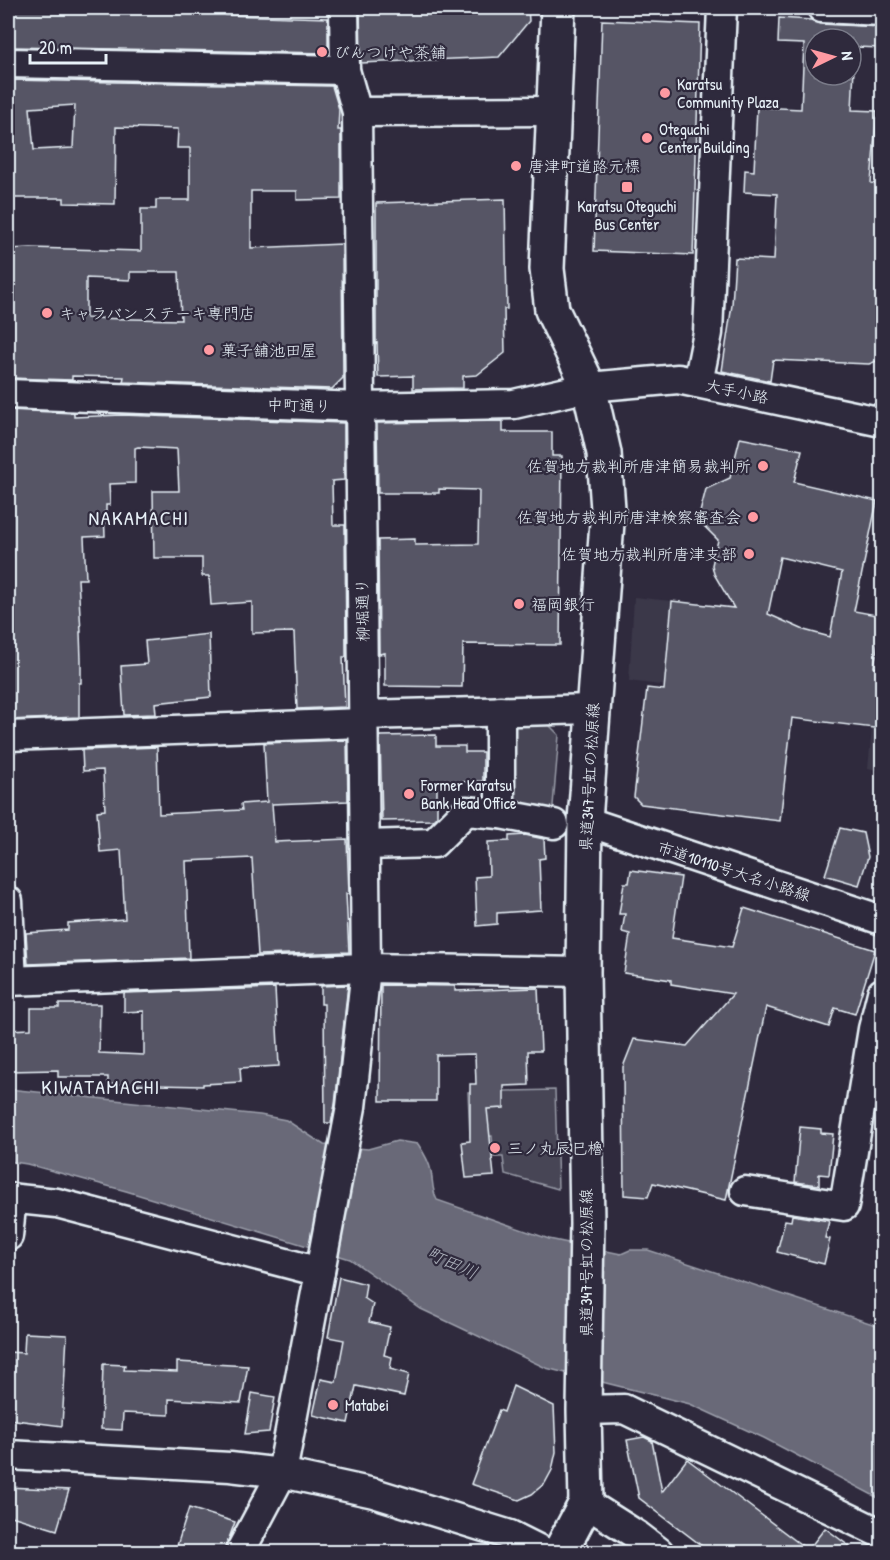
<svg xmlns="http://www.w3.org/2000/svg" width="890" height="1560" font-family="'Patrick Hand','Klee One',sans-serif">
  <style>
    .built { fill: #3b3749 }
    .green { fill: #464455; stroke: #979aa6; stroke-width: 1.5 }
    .water { fill: #696978; stroke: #9c9fab; stroke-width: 1.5 }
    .building { fill: #575565; stroke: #e8f1f8; stroke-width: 1.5; fill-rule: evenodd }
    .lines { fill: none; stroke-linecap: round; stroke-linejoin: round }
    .minor-casing { stroke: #e8f1f8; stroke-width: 33 }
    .major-casing { stroke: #e8f1f8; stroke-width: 38 }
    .path { stroke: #e8f1f8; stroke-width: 4; stroke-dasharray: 1.5 4.5; stroke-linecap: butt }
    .minor { stroke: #2f2a3d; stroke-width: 28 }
    .major { stroke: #2f2a3d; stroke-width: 33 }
    .poi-dot { fill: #ff9aa2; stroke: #2f2a3d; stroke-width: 2 }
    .labels { text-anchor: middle; stroke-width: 4.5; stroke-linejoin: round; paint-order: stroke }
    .poi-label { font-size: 16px; fill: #e8f1f8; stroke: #2f2a3d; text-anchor: start }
    .street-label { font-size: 16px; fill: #e8f1f8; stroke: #2f2a3d }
    .water-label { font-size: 18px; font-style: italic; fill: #afb4be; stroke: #2f2a3d }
    .quarter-label { font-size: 20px; letter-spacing: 1.5px; fill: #e8f1f8; stroke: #2f2a3d }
  </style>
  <rect width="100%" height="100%" fill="#2f2a3d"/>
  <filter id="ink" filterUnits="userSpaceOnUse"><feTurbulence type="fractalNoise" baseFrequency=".0167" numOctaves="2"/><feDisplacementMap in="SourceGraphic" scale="12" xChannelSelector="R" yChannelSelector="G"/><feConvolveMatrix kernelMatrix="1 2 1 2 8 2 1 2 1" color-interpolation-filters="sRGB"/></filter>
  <g filter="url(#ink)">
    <path class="built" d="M634 597 763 611 882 670V771L868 768 872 728 826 722 830 707 629 681Z"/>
    <g class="green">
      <path d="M548 724 559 735 552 817 508 808 507 725Z"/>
      <path d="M555 1090 558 1189 505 1174 503 1157H494L492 1136 470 1137 468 1092Z"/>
    </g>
    <path class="water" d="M8 1089 260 1115 286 1120 324 1145 368 1149 397 1141 418 1144C424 1153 429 1161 431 1171 433 1182 432 1190 437 1200L549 1239 621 1254 630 1250H648L882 1327V1500L764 1438 690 1404 546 1368 421 1309 350 1259 126 1191 27 1164 8 1161Z"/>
    <g class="building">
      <path d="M8 8H226V15L328 18V53L8 47Z"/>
      <path d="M360 8H528L529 21 499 57 361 63Z"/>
      <path d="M779 18 811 20 821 24 882 27V48L855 47 852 110 877 111 871 183 881 184 880 204H882V301L880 355 877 361 869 364 773 360 770 381 722 371 732 305 735 258 774 260 777 194 744 192 745 170 754 171 757 107 801 109 804 44 778 43ZM815 39H851V75H815Z"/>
      <path d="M602 20 700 24 693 255 594 251Z"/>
      <path d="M8 80 332 86 339 109 338 130H341V199L297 200V191H251V248L342 244 343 378 332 389 123 382 124 377 72 376V380L8 378V249L31 248 141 251V209H156V200H190V148H177L178 129 116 127 115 204 64 203V198H8ZM75 105 73 148 34 150 30 108ZM130 272H179L181 320 86 318V278L130 280Z"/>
      <path d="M505 199 507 309H504L505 353 477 375 463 376V388L413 389V376L378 377 377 342 376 344V203Z"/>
      <path d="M8 410 74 413V417L122 415 344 423V480L332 481 333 525H345L346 654V657H343L345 707 297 709 294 632 252 633V602L211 605 209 576H202V558H154L153 491H179L177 449 138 447 135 448V483L109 484 110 505H106V512H104L105 536 84 537 86 579H78L81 632H80L81 660V683H79V717L8 720 9 638H13L10 582H8Z"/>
      <path d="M503 421V432H552V456H562L560 645 463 644 462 687 385 686V653L379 654 378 540 415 539V545L478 544 479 490 439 489V493H378L377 423Z"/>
      <path d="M740 438 802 450 794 482 877 501 854 611 882 616 874 667 882 670V729L792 718 780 821 641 804 634 797 647 688 664 690 672 601 734 608 714 574 712 565 718 540 698 520 706 489 730 478ZM780 557 842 572 830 637 804 630 768 614Z"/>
      <path d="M209 634 211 697 155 703 156 714 124 715 121 666 147 664 145 641Z"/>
      <path d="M436 735V746H465V752H483V781L437 783V816L433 820 382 821 380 736Z"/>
      <path d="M347 740 348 801 272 804 275 842 347 839 349 894H346L349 952 258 955 252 858 186 861 189 958 28 964 26 933 68 930V923L125 919 121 850 100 852 97 811 105 810 103 770 83 771 82 750 157 747 159 814 242 810 241 804 267 802 264 743Z"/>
      <path d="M840 828 863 833 868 857 859 885 825 875Z"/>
      <path d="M525 835 544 839 545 858 539 859 541 910 497 913V924L477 926 475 877 489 876 488 842 509 841V836Z"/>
      <path d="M631 870 681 877 672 938 732 947 744 908 875 950 855 1014 835 1008 829 1027 766 1007 726 1200 653 1183 648 1197 624 1195 623 1067 634 1039 687 1046 733 994 671 984V980L624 973 630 934 622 932 625 914H619L624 883H629Z"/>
      <path d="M348 985 335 1105 331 1123H325L324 1004H321V986Z"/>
      <path d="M381 985 455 986V991L538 988 541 1051H528L529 1085 504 1086V1108L487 1109 494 1176 466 1178 462 1142 470 1141V1084H476L475 1054 436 1055V1101H380Z"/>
      <path d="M275 988 279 1066 240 1068 241 1082 203 1084V1086L108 1084V1077H58V1070L8 1071V1030L31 1029V1008H59V1004H100L99 1053 144 1055V1011L124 1012V993Z"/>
      <path d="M800 1127 821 1129V1133L833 1134 829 1175 819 1174V1185L795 1182Z"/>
      <path d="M792 1215 829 1221 825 1238 830 1239 824 1264 777 1252 785 1220 791 1221Z"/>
      <path d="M339 1277 366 1284 364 1298 373 1304 369 1322 390 1327 384 1355 392 1357 390 1369 409 1374 404 1396 356 1386 348 1423 313 1415 321 1379 336 1382 344 1340 328 1337Z"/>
      <path d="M25 1333 67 1335 62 1426 8 1419V1352L24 1353Z"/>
      <path d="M177 1362 248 1366 241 1403 169 1399V1415L123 1413 122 1430 101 1429 103 1364 125 1365 124 1370 177 1372Z"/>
      <path d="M513 1386 554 1406 556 1452 552 1470 545 1483 532 1494 519 1500 471 1484 499 1410 504 1412Z"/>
      <path d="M252 1393 275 1397 269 1432 245 1434Z"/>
      <path d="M644 1437 652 1441 662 1492 687 1459 808 1550 825 1528 857 1552H710L639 1498 627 1440Z"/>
      <path d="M8 1487 69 1490 57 1530 8 1515Z"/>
      <path d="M189 1508 235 1522 224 1552H175Z"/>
    </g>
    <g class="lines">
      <g class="minor-casing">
        <g id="minor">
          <path d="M822 8 882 11"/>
          <path d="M8 63 345 70"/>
          <path d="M357 112 553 111"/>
          <path d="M698 383 708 333 722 8"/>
          <path d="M8 394 360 407 514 404 589 387 678 379 882 422"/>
          <path d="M500 711V814"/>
          <path d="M363 715 592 709"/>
          <path d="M8 736 363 723"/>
          <path d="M585 821 882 920"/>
          <path d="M365 845 434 843 466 811 500 814 554 824"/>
          <path d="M8 901 12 981"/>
          <path d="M8 981 366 968 583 972"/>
          <path d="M745 1191 844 1206 873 1029 882 993"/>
          <path d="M8 1198 57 1203 320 1272"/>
          <path d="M8 1236 12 1198"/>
          <path d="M584 1410 624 1409 882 1534"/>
          <path d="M8 1455 230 1467 282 1473 374 1493 510 1535 544 1552"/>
          <path d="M586 1503 638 1536 659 1552"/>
          <path d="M240 1552 282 1473 351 1107 366 968 357 112 345 70 344 8"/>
        </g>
      </g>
      <g class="major-casing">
        <path id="major" d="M558 8 547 269 552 310 589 387 604 453 608 509 585 821 583 972 587 1223 584 1410 586 1503 560 1552"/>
      </g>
      <path class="path" d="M492 1143 494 1158"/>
      <use href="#minor" class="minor"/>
      <use href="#major" class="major"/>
    </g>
  </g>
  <g class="poi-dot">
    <circle cx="322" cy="52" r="6"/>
    <circle cx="665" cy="93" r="6"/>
    <circle cx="647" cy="138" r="6"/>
    <circle cx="516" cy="166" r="6"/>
    <rect x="621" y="181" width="12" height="12" rx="3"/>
    <circle cx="47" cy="313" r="6"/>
    <circle cx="209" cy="350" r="6"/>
    <circle cx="763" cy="466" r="6"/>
    <circle cx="753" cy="517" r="6"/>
    <circle cx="749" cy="554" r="6"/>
    <circle cx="519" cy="604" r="6"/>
    <circle cx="409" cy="794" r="6"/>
    <circle cx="495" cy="1148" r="6"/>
    <circle cx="333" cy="1405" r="6"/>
  </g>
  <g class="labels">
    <g class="poi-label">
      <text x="334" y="58">びんつけや茶舗</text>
      <text x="677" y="90">Karatsu<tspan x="677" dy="18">Community Plaza</tspan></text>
      <text x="659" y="135">Oteguchi<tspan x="659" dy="18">Center Building</tspan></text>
      <text x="528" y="172">唐津町道路元標</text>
      <text x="627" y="212" text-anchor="middle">Karatsu Oteguchi<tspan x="627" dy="18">Bus Center</tspan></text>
      <text x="59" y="319">キャラバン ステーキ専門店</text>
      <text x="221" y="356">菓子舗池田屋</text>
      <text x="751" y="472" text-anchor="end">佐賀地方裁判所唐津簡易裁判所</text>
      <text x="741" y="523" text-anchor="end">佐賀地方裁判所唐津検察審査会</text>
      <text x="737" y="560" text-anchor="end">佐賀地方裁判所唐津支部</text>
      <text x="531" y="610">福岡銀行</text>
      <text x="421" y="791">Former Karatsu<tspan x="421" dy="18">Bank Head Office</tspan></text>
      <text x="507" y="1154">三ノ丸辰巳櫓</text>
      <text x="345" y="1411">Matabei</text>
    </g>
    <g class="street-label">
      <text transform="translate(737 391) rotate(12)" y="6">大手小路</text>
      <text transform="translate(299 405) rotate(2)" y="6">中町通り</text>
      <text transform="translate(362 610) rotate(-91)" y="6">柳堀通り</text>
      <text transform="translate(589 777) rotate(-87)" y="6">県道347号虹の松原線</text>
      <text transform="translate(734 871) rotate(18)" y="6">市道10110号大名小路線</text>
      <text transform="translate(586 1263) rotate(-90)" y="6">県道347号虹の松原線</text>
    </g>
    <g class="water-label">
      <text transform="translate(452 1263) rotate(24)" y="6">町田川</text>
    </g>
    <g class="quarter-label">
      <text x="139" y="525">NAKAMACHI</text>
      <text x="101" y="1094">KIWATAMACHI</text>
    </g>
  </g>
  <rect width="890" height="1560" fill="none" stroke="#2f2a3d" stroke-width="30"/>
  <rect x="15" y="15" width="860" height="1530" fill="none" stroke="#e8f1f8" stroke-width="2" filter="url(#ink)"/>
  <g transform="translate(833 57) rotate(85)"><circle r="28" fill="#2f2a3d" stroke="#797a88" stroke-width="1.5"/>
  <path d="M0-4.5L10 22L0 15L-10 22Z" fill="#ff9aa2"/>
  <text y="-9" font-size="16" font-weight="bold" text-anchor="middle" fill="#e8f1f8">N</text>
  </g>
  <path d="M30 54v9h76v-9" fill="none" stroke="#e8f1f8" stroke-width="3"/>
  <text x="39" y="54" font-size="18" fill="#e8f1f8" stroke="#2f2a3d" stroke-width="4.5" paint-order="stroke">20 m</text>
</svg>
